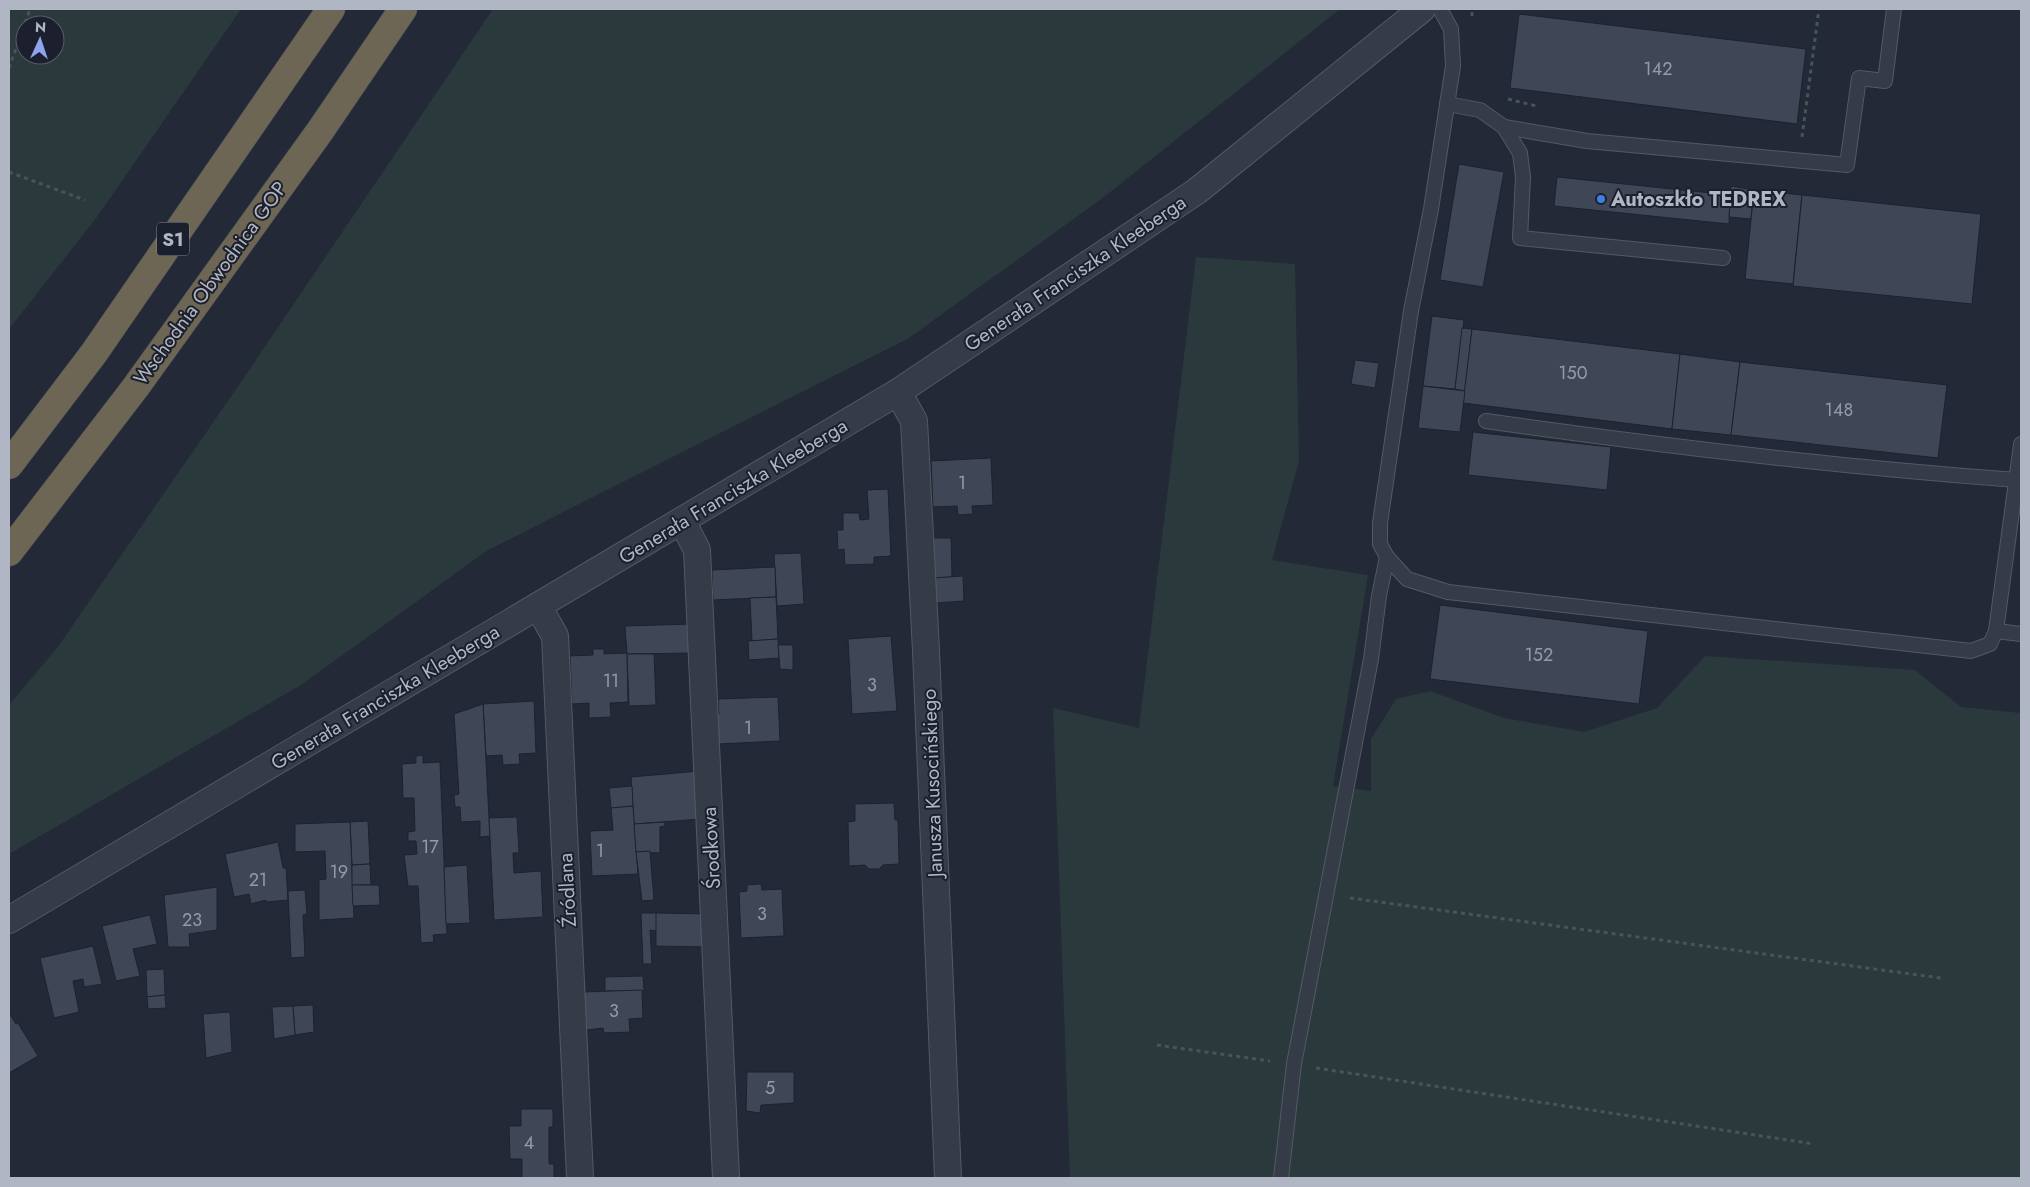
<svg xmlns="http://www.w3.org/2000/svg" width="2030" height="1187" font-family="Jost,sans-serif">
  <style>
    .green { fill: #29393c; fill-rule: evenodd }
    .building { fill: #3f4757; stroke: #1e222e }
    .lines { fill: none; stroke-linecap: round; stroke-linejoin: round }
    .lane-casing { stroke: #545965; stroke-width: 16 }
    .street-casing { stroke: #545965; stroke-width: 28 }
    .highway-casing { stroke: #414652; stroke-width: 29 }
    .path { stroke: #46555a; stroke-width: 3; stroke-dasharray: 4 4; stroke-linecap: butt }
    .lane { stroke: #363b48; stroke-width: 14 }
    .street { stroke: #363b48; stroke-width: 26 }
    .highway { stroke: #6d6654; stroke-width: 28 }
    .shop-dot { fill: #3f7fe0; stroke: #1c202c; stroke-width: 2 }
    .labels { text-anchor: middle; stroke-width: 4; stroke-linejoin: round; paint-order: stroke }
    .number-label { font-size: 18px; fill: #949aa9 }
    .shield { fill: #1c202c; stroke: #848996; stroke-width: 1 }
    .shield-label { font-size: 19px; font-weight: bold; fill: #b1b6c4 }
    .poi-label { font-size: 20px; font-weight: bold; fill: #b1b6c4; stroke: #1c202c; text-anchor: start }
    .street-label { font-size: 20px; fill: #b1b6c4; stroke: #1c202c }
  </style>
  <rect width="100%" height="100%" fill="#232937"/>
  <g class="green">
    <path d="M9 9H241L97 217 9 329ZM25 25H55V55H25Z"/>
    <path d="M493 9H1340L1104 197 909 338 488 550 301 685 9 854V705L57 648 241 382Z"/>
    <path d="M1196 257 1295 264 1299 461 1272 560 1368 575 1333 786 1371 791V739L1396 699 1430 691 1504 718 1584 732 1657 708 1705 656 1915 670 1961 707 2021 713V1178H1070L1053 708 1139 728Z"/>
  </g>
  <g class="building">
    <path d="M1519 14 1806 49 1797 124 1510 88Z"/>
    <path d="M1459 164 1504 172 1483 287 1440 280Z"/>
    <path d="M1557 177 1730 195 1729 224 1554 206Z"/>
    <path d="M1731 186 1754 190 1751 219 1729 217Z"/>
    <path d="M1754 190 1802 195 1793 284 1745 279Z"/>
    <path d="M1802 195 1981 214 1972 304 1793 286Z"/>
    <path d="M1432 316 1464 320 1455 389 1423 386Z"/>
    <path d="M1462 328 1472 329 1465 391 1455 389Z"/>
    <path d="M1472 329 1680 354 1672 429 1463 403Z"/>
    <path d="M1680 354 1740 362 1731 435 1672 429Z"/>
    <path d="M1355 360 1379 363 1375 388 1351 384Z"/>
    <path d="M1740 362 1947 385 1938 458 1731 435Z"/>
    <path d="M1423 386 1465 391 1460 432 1418 428Z"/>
    <path d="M1473 432 1611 447 1607 490 1468 475Z"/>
    <path d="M991 458 993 505 972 506 973 514 958 515 957 506 933 507 931 461Z"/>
    <path d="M888 489 891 556 874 557V564L845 565 844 549 838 550 837 530H843V513H859L860 520 869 519 867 490Z"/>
    <path d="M931 538H951L952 577 933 578Z"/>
    <path d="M801 553 804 604 777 606 774 554Z"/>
    <path d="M775 567 776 597 713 600 712 570Z"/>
    <path d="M963 576 964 601 934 603 933 578Z"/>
    <path d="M776 597 778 639 752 641 750 598Z"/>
    <path d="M1440 605 1648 631 1639 704 1430 679Z"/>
    <path d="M693 624V653L627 654 625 626Z"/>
    <path d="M891 636 897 711 852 714 848 639Z"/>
    <path d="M778 639 779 658 749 660 748 641Z"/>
    <path d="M778 645H793V670L780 669Z"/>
    <path d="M593 649H604V654L627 653 628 702 610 703 611 717 589 718V703L572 704 570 656 593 655Z"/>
    <path d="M627 654H654L656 705 629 706Z"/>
    <path d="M778 697 780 741 717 744 716 714H719L718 699Z"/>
    <path d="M534 701 536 753 519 754 520 764 503 765 502 755 486 756 483 704Z"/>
    <path d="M483 704 490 836 480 837V821L461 822 460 807H455L454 795 459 794 454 714Z"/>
    <path d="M423 755V763L440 762 447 934 433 935 434 942 421 943 418 886H408L404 855 417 854 416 841H408V832L415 831 414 798H403L402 764 416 763V756Z"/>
    <path d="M700 771 701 819 634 824 631 777Z"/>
    <path d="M632 786 633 806 611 808 609 788Z"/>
    <path d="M894 803 895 820H898L899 864 883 865 879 869H869L865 865 849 866 848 822 855 821V804Z"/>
    <path d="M633 806 638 874 592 876 590 831 613 830 611 808Z"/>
    <path d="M517 817 519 853H513L514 873 541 871 543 917 494 920 489 818Z"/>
    <path d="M368 821 370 864 352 865 350 822Z"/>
    <path d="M350 822 354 918 319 920V880L326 879 325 851 295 852V824Z"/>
    <path d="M665 822V826L660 827V853L636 852 634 824Z"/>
    <path d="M278 842 283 868H286L288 900 266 902V900L251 904 249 894 234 897 225 854Z"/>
    <path d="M650 851 654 900 642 901 636 852Z"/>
    <path d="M370 864 371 885H352V865Z"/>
    <path d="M467 865 470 923 446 924 444 867Z"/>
    <path d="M761 884 762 890 782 889 784 936 741 938 739 892 747 891V885Z"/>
    <path d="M352 885H379L380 905 353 906Z"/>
    <path d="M217 887V930L189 934 190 947H168L164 895Z"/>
    <path d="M305 890 307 914 303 915 305 957 291 958 288 891Z"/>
    <path d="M641 913H657V931L650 930 652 964H643Z"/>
    <path d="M656 913 706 914V947L656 946Z"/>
    <path d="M150 915 157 944 133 949 140 976 116 981 102 926Z"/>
    <path d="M93 946 102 984 84 987 83 979 73 981 79 1012 54 1018 40 958Z"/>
    <path d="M164 969 165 995 147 997 146 970Z"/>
    <path d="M643 976 644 991H605V977Z"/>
    <path d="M642 990 643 1018 629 1019 630 1032 604 1033 603 1028 586 1030 584 992Z"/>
    <path d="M165 995 166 1008 148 1009 147 997Z"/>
    <path d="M313 1005 314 1032 295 1035 293 1006Z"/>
    <path d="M293 1006 295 1035 274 1039 272 1007Z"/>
    <path d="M230 1012 232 1052 206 1058 203 1014Z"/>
    <path d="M9 1013 16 1024 18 1023 38 1056 9 1073Z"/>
    <path d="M747 1072H794V1103L761 1105 760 1113 746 1111Z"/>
    <path d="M521 1109H553V1127H549V1164H554V1178H522V1159H510L509 1126H521Z"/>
  </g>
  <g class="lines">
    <g class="lane-casing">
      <g id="lane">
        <path d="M1440 9 1451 29 1453 66 1431 209 1411 311 1380 523V544L1387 557 1407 579 1448 592 1971 651 1990 644 1996 631 2021 444"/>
        <path d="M1447 104 1480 110 1504 127 1587 141 1847 165 1859 78 1885 81 1894 9"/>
        <path d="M1504 127 1520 153 1523 177 1520 238 1723 258"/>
        <path d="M1486 421C1662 446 1839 467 2017 480"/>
        <path d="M1996 631 2021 634"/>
        <path d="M1281 1178 1294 1064 1371 659 1379 596 1387 557"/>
      </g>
    </g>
    <g class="street-casing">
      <g id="street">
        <path d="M898 392 914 421 926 651 948 1178"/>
        <path d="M682 521 697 550 726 1178"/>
        <path d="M538 606 555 636 580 1178"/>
        <path d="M9 920 898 392 1197 191 1422 9"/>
      </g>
    </g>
    <g class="highway-casing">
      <g id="highway">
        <path d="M9 465 94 353 331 9"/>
        <path d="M9 552 135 388 320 131 403 9"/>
      </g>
    </g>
    <g class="path">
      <path d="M1472 16V9"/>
      <path d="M9 68 30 9"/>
      <path d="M1508 99 1536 106"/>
      <path d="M1802 137 1819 9"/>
      <path d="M9 172 85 200"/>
      <path d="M1350 898 1941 978"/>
      <path d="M1157 1045 1270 1061"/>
      <path d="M1316 1068 1814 1144"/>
    </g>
    <use href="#lane" class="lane"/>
    <use href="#street" class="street"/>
    <use href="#highway" class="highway"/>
  </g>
  <circle class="shop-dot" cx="1601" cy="199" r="5"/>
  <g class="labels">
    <g class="number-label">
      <text x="1658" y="75">142</text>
      <text x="1573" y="379">150</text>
      <text x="1839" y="416">148</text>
      <text x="962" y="489">1</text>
      <text x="1539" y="661">152</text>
      <text x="611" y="687">11</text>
      <text x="872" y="691">3</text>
      <text x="748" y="734">1</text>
      <text x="430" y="853">17</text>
      <text x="600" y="857">1</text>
      <text x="339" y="878">19</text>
      <text x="258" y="886">21</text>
      <text x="762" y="920">3</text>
      <text x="192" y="926">23</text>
      <text x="614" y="1017">3</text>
      <text x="770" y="1094">5</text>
      <text x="529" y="1149">4</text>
    </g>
    <rect class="shield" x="157" y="222.5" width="32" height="33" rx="4"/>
    <g class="shield-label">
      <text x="173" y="246">S1</text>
    </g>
    <g class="poi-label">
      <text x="1611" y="206">Autoszkło TEDREX</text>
    </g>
    <g class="street-label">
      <text transform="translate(1075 273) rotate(-34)" y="7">Generała Franciszka Kleeberga</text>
      <text transform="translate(210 283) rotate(-54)" y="7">Wschodnia Obwodnica GOP</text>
      <text transform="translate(733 491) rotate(-31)" y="7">Generała Franciszka Kleeberga</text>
      <text transform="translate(385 697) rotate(-31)" y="7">Generała Franciszka Kleeberga</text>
      <text transform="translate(932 783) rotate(-92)" y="7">Janusza Kusocińskiego</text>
      <text transform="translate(711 848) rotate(-93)" y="7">Środkowa</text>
      <text transform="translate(567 890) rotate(-93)" y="7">Źródlana</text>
    </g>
  </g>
  <rect width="2030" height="1187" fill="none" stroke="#b1b6c4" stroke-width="20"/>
  <g transform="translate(40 40) rotate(3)"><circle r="24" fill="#1c202c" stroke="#585c69"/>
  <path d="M0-4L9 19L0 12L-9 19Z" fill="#8ca5ee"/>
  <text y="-8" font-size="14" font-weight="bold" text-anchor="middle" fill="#b1b6c4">N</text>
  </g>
</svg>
